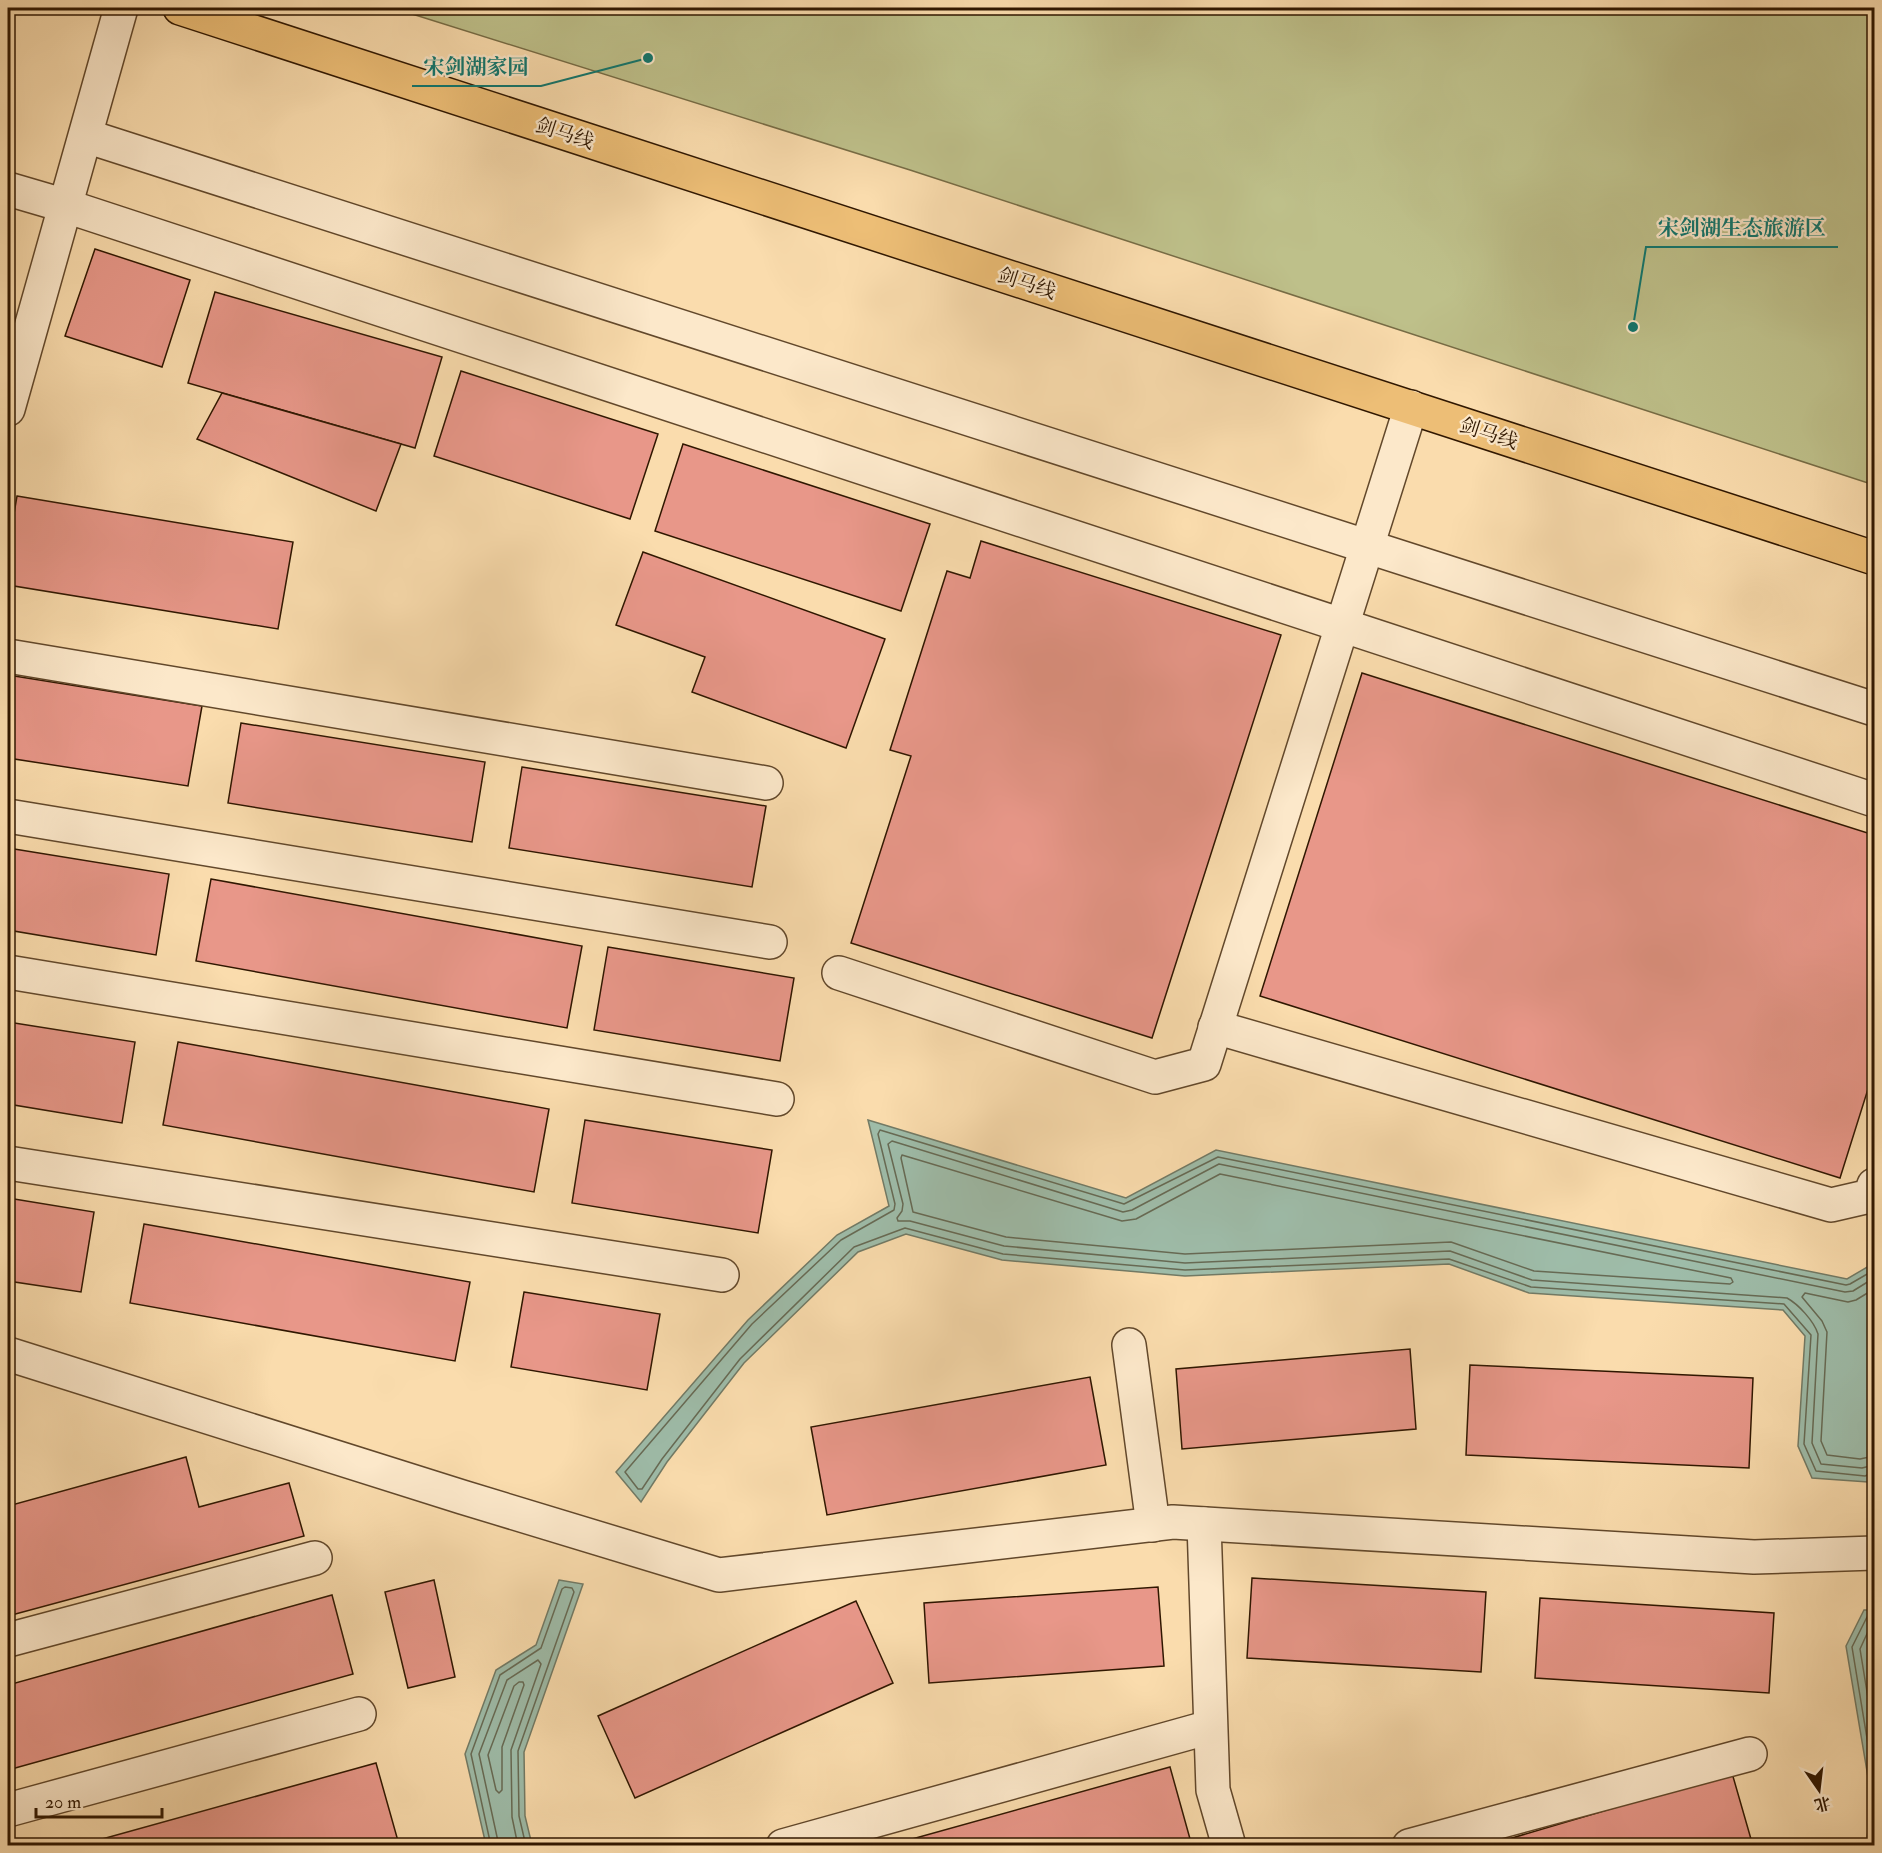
<svg xmlns="http://www.w3.org/2000/svg" width="1882" height="1853" font-family="'IM FELL Double Pica','Noto Serif SC',serif">
  <style>
    .green { fill: #bec08a; stroke: #776c45; stroke-width: 1.5 }
    .water { fill: #9ebca9; stroke: #727a65; stroke-width: 1.5 }
    .lines { fill: none; stroke-linecap: round; stroke-linejoin: round }
    .shore { stroke: #676a54; stroke-width: 1.5 }
    .building { fill: #e89789; stroke: #301700; stroke-width: 1.5 }
    .minor-casing { stroke: #62482b; stroke-width: 36 }
    .major-casing { stroke: #301700; stroke-width: 36 }
    .minor { stroke: #fce8ca; stroke-width: 33 }
    .major { stroke: #edbe76; stroke-width: 33 }
    .labels { text-anchor: middle; stroke-width: 4.5; stroke-linejoin: round; paint-order: stroke }
    .street-label { font-size: 20px; fill: #301700; stroke: #fce8ca }
    .leader { fill: none; stroke: #0f766e; stroke-width: 2 }
    .callout-dot { fill: #0f766e; stroke: #fce8ca; stroke-width: 2 }
    .callout-label { font-size: 21px; text-anchor: middle; font-weight: bold; fill: #0f766e; stroke: #fce8ca; stroke-width: 4.5; stroke-linejoin: round; paint-order: stroke }
  </style>
  <rect width="100%" height="100%" fill="#fadcad"/>
  <filter id="stains"><feTurbulence type="fractalNoise" baseFrequency=".00333" numOctaves="4"/><feColorMatrix values="0 0 0 0 .2 0 0 0 0 .09 0 0 0 0 .02 0 0 0 .5 -.17"/></filter>
  <radialGradient id="worn" r=".72"><stop offset=".6" stop-color="#630" stop-opacity="0"/><stop offset="1" stop-color="#630" stop-opacity=".3"/></radialGradient>
  <path class="green" d="M393 8H1874V485L910 170Z"/>
  <g class="water">
    <path d="M868 1120 1126 1198 1216 1150 1847 1279 1874 1263V1476L1868 1482 1812 1478 1798 1446 1805 1336 1783 1310 1529 1293 1449 1264 1185 1276 1002 1260 906 1234 858 1252 744 1363 667 1462 641 1502 616 1472 748 1320 837 1235 889 1206Z"/>
    <path d="M559 1580 583 1584 524 1752 525 1816 532 1845H486L465 1754 496 1670 536 1645Z"/>
    <path d="M1864 1610H1874V1846L1866 1845 1872 1801 1846 1646Z"/>
  </g>
  <g class="lines">
    <g class="shore">
      <path d="M902 1155 1122 1221 1136 1219 1220 1174 1731 1278 1733 1282 1730 1284 1534 1271 1451 1242 1185 1254 1006 1237 913 1212 901 1158Z"/>
      <path d="M1874 1270 1850 1284 1846 1285 1218 1157 1124 1204 880 1130 878 1134 895 1204 894 1210 841 1240 752 1324 625 1472 638 1489H642L662 1459 740 1359 854 1247 905 1228 1003 1254 1185 1270 1449 1259 1531 1287 1784 1304 1811 1335 1804 1444 1816 1471 1865 1476 1874 1472"/>
      <path d="M1874 1278 1853 1291 1845 1292 1219 1164 1132 1210 1123 1212 892 1141 888 1144 903 1204 902 1211 897 1218 898 1221H910L1004 1246 1185 1263 1450 1251 1532 1280 1787 1298C1798 1304 1814 1321 1818 1334L1812 1443 1821 1464 1862 1468 1874 1465"/>
      <path d="M1874 1289 1856 1300 1848 1302 1805 1293 1802 1297 1822 1321 1827 1332 1821 1441 1827 1455 1860 1459 1874 1456"/>
      <path d="M1874 1616 1867 1617 1852 1647 1874 1781"/>
      <path d="M1874 1624 1871 1625 1860 1649 1874 1735"/>
      <path d="M519 1682H523L524 1685 502 1747V1790L499 1793 496 1790 488 1755 514 1686Z"/>
      <path d="M491 1846 471 1754 500 1675 541 1648 562 1589 565 1587 572 1588 574 1592 518 1751 519 1816 526 1846"/>
      <path d="M499 1846 479 1754 507 1680 538 1660 541 1664 511 1750 512 1817 518 1846"/>
    </g>
  </g>
  <g class="building">
    <path d="M95 249 190 280 162 367 65 336Z"/>
    <path d="M215 292 442 357 415 448 188 383Z"/>
    <path d="M461 371 658 434 630 519 434 456Z"/>
    <path d="M222 393 401 444 376 511 197 439Z"/>
    <path d="M683 444 930 524 901 611 655 531Z"/>
    <path d="M17 496 293 542 278 629 8 585V549Z"/>
    <path d="M981 541 1281 635 1152 1038 851 943 911 756 890 750 947 571 970 578Z"/>
    <path d="M643 552 885 639 846 748 692 692 705 657 616 625Z"/>
    <path d="M1362 673 1874 835V1070L1840 1178 1260 996Z"/>
    <path d="M8 675 202 706 188 786 8 758Z"/>
    <path d="M241 723 485 762 472 842 228 803Z"/>
    <path d="M522 767 766 806 752 887 509 848Z"/>
    <path d="M8 848 169 874 156 955 8 930Z"/>
    <path d="M211 879 582 946 567 1028 196 961Z"/>
    <path d="M608 947 794 978 780 1061 594 1030Z"/>
    <path d="M8 1022 135 1042 122 1123 8 1104Z"/>
    <path d="M178 1042 549 1109 534 1192 163 1125Z"/>
    <path d="M585 1120 772 1150 758 1233 572 1203Z"/>
    <path d="M8 1198 94 1212 81 1292 8 1281Z"/>
    <path d="M144 1224 470 1282 455 1361 130 1303Z"/>
    <path d="M524 1292 660 1314 647 1390 511 1367Z"/>
    <path d="M1410 1349 1416 1429 1182 1449 1176 1369Z"/>
    <path d="M1470 1365 1753 1378 1749 1468 1466 1455Z"/>
    <path d="M1090 1377 1106 1465 827 1515 811 1427Z"/>
    <path d="M186 1457 199 1507 289 1483 304 1536 8 1616V1506Z"/>
    <path d="M1252 1578 1486 1592 1481 1672 1247 1658Z"/>
    <path d="M434 1580 455 1677 408 1688 385 1592Z"/>
    <path d="M1158 1587 1164 1666 929 1683 924 1603Z"/>
    <path d="M332 1595 353 1674 8 1770V1685Z"/>
    <path d="M1540 1598 1774 1613 1769 1693 1535 1678Z"/>
    <path d="M856 1601 893 1683 635 1798 598 1716Z"/>
    <path d="M376 1763 398 1841 382 1846H77Z"/>
    <path d="M1170 1767 1192 1846H887Z"/>
    <path d="M1732 1773 1753 1846H1485Z"/>
  </g>
  <g class="lines">
    <g class="minor-casing">
      <g id="minor">
        <path d="M86 136 1874 709"/>
        <path d="M8 189 66 206 1874 800"/>
        <path d="M8 409 121 8"/>
        <path d="M8 656 766 783"/>
        <path d="M8 816 770 942"/>
        <path d="M8 972 777 1099"/>
        <path d="M839 973 1155 1077 1204 1064 1411 407"/>
        <path d="M1215 1027 1831 1205 1870 1196 1874 1185"/>
        <path d="M8 1163 722 1275"/>
        <path d="M1129 1345 1153 1525"/>
        <path d="M8 1354 462 1497 719 1575 1173 1522 1754 1557 1874 1553"/>
        <path d="M1204 1524 1213 1790 1229 1846"/>
        <path d="M8 1640 315 1558"/>
        <path d="M8 1810 359 1714"/>
        <path d="M783 1846 1210 1727"/>
        <path d="M1409 1846 1750 1754"/>
      </g>
    </g>
    <g class="major-casing">
      <path id="major" d="M180 8 1874 558"/>
    </g>
    <use href="#minor" class="minor"/>
    <use href="#major" class="major"/>
  </g>
  <g class="labels">
    <g class="street-label">
      <text transform="translate(565 133) rotate(18)" y="7">剑马线</text>
      <text transform="translate(1027 283) rotate(18)" y="7">剑马线</text>
      <text transform="translate(1489 433) rotate(18)" y="7">剑马线</text>
    </g>
  </g>
  <path class="leader" d="M648 58L541 86H412M1633 327L1646 247H1838"/>
  <g class="callout-dot">
    <circle cx="648" cy="58" r="6"/>
    <circle cx="1633" cy="327" r="6"/>
  </g>
  <g class="callout-label">
    <text x="476" y="74">宋剑湖家园</text>
    <text x="1742" y="235">宋剑湖生态旅游区</text>
  </g>
  <rect width="1882" height="1853" fill="none" stroke="#fadcad" stroke-width="30"/>
  <rect x="9" y="9" width="1864" height="1835" fill="none" stroke="#301700" stroke-width="3"/>
  <rect x="15" y="15" width="1852" height="1823" fill="none" stroke="#301700" stroke-width="1.5"/>
  <g transform="translate(1819 1790) rotate(166)" stroke="#fce8ca" stroke-width="4.5" paint-order="stroke">
  <path d="M0-4.5L10 22L0 15L-10 22Z" fill="#301700"/>
  <text y="-9" font-size="16" font-weight="bold" text-anchor="middle" fill="#301700">北</text>
  </g>
  <path d="M36 1808v9h126v-9" fill="none" stroke="#301700" stroke-width="3"/>
  <text x="45" y="1808" font-size="18" fill="#301700" stroke="#fce8ca" stroke-width="4.5" paint-order="stroke">20 m</text>
  <rect width="100%" height="100%" filter="url(#stains)"/>
  <rect width="100%" height="100%" fill="url(#worn)"/>
</svg>
